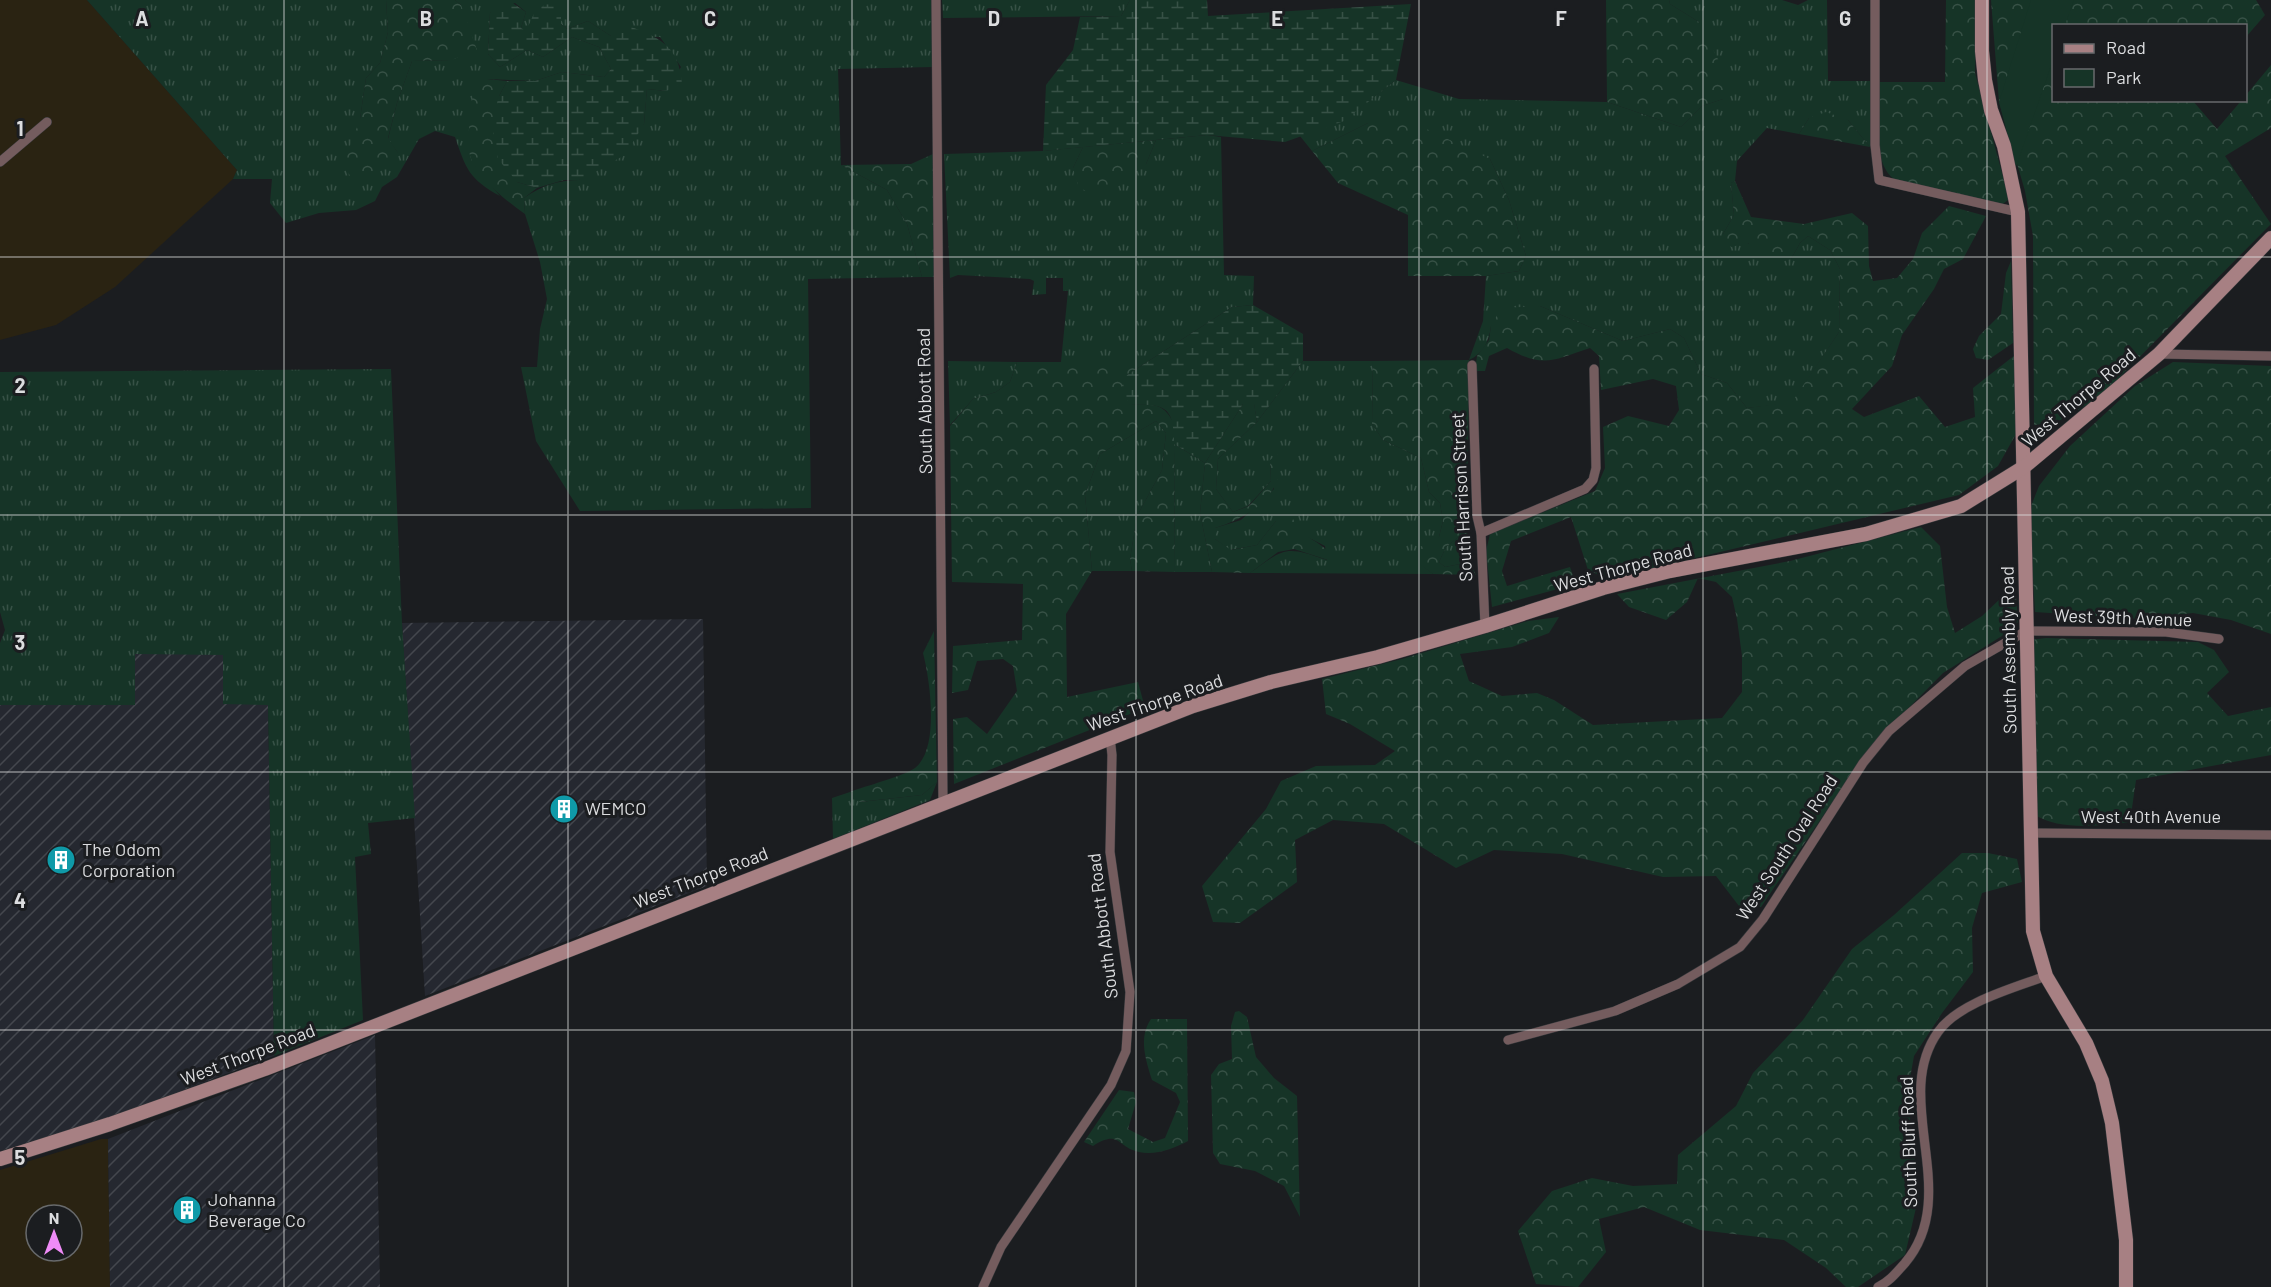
<svg xmlns="http://www.w3.org/2000/svg" width="2271" height="1287" font-family="Barlow,sans-serif">
  <style>
    .commercial { fill: #2a2312; fill-rule: evenodd }
    .industrial { fill: url(#industrial-furrows) }
    .grass { fill: url(#grass-tufts) }
    .forest { fill: url(#forest-crowns) }
    .wetland { fill: url(#wetland-marsh) }
    .park { fill: #163427 }
    .lines { fill: none; stroke-linecap: round; stroke-linejoin: round }
    .street-casing { stroke: #36383b; stroke-width: 10 }
    .secondary-casing { stroke: #36383b; stroke-width: 15 }
    .street { stroke: #745c5e; stroke-width: 9 }
    .secondary { stroke: #a78083; stroke-width: 14 }
    .grid { fill: none; stroke: #dcdddf; stroke-width: 1.5; stroke-opacity: 0.55 }
    .labels { text-anchor: middle; stroke-width: 6; stroke-linejoin: round; paint-order: stroke }
    .street-label { font-size: 18px; fill: #dcdddf; stroke: #1b1d20 }
    .poi-label { font-size: 18px; fill: #dcdddf; stroke: #1b1d20; text-anchor: start }
    .grid-label { font-size: 20px; text-anchor: middle; font-weight: bold; fill: #dcdddf; stroke: #1b1d20; stroke-width: 6; stroke-linejoin: round; paint-order: stroke }
  </style>
  <defs>
    <pattern id="industrial-furrows" width="10" height="10" patternUnits="userSpaceOnUse" patternTransform="scale(1.5)"><rect width="10" height="10" fill="#252830"/><path d="M-1 1l2-2M0 10L10 0M9 11l2-2" fill="none" stroke="#44474e"/></pattern>
    <pattern id="grass-tufts" width="24" height="20" patternUnits="userSpaceOnUse" patternTransform="scale(1.5)"><rect width="24" height="20" fill="#163427"/><path d="M3 7l-1-3M5 7V3M7 7l1-3M15 17l-1-3M17 17v-4M19 17l1-3" fill="none" stroke="#375146"/></pattern>
    <pattern id="forest-crowns" width="20" height="18" patternUnits="userSpaceOnUse" patternTransform="scale(1.5)"><rect width="20" height="18" fill="#163427"/><path d="M2 6a3 3 0 1 1 6 0M12 15a3 3 0 1 1 6 0" fill="none" stroke="#375146"/></pattern>
    <pattern id="wetland-marsh" width="20" height="14" patternUnits="userSpaceOnUse" patternTransform="scale(1.5)"><rect width="20" height="14" fill="#163427"/><path d="M1 5h8M5 5V1M11 12h8M15 12V8" fill="none" stroke="#375146"/></pattern>
  </defs>
  <rect width="100%" height="100%" fill="#1b1d20"/>
  <g class="commercial">
    <path d="M0 0H87L237 170 233 179 115 287 56 325 0 340Z"/>
    <path d="M101 1139H108L110 1287H0V1170ZM36 1215H72V1251H36Z"/>
  </g>
  <g class="industrial">
    <path d="M703 619 707 886 425 996 402 623Z"/>
    <path d="M135 654H223L268 705 274 1056 109 1118 0 1151V705H135Z"/>
    <path d="M375 1035 380 1287H110L108 1139Z"/>
  </g>
  <g class="grass">
    <path d="M87 0H386L388 32 380 63 366 78 360 119 398 153 388 139 397 103 412 61 451 60 461 5 455 0H932L933 67 838 69 841 165 887 190 907 224 922 277 808 279 811 508 580 511 536 441 521 367H537L540 329 547 299 540 262 525 214 524 198C541 186 558 180 579 180L644 124 647 89 666 91 681 67 660 37 611 36 588 21 567 29 561 24 526 32 521 28 526 12 515 3 490 13 488 54 500 67 527 50 543 57 572 37 599 47 611 69 604 77 562 72 535 81 487 79 475 166 500 196C469 179 466 169 455 137L435 131 419 139 397 177 382 187 375 201 356 210 319 213 286 223 270 203 272 179H233L237 170Z"/>
    <path d="M942 0H1130L1121 16 943 18Z"/>
    <path d="M1669 0H1782L1798 5 1808 0H1827L1828 81H1871L1870 147 1848 120 1809 118 1799 134 1767 128 1737 161 1735 181 1731 183 1734 215 1723 234 1791 259 1800 243 1808 236 1830 250 1840 269 1839 332 1792 403 1747 408 1727 383 1701 374 1684 338 1670 329 1623 341 1540 306 1491 326C1489 341 1484 353 1469 360L1483 321 1486 276 1519 271 1526 256 1509 200 1490 159 1368 123 1312 151 1300 136 1344 120 1396 80 1459 99 1607 102 1681 127 1702 106 1723 99 1699 22 1670 4Z"/>
    <path d="M1207 135 1221 137 1224 275 1254 276 1253 305 1232 307 1147 362H1061L1068 291H1063V278H1046V294L1032 295 1034 281 1030 279 958 275 950 278 944 154 1043 151 1083 147 1073 168 1146 164 1156 140Z"/>
    <path d="M948 361 1017 362 1010 382 996 392 973 399 950 425Z"/>
    <path d="M1303 361H1373L1372 424 1383 440 1421 458 1429 492 1440 503 1443 521 1439 537 1419 563 1433 574 1250 573C1286 547 1285 546 1327 560L1325 546 1276 521 1257 545 1230 550 1215 539V528L1241 520 1274 489 1270 460 1271 481 1248 506 1233 512 1216 489 1218 459 1257 422Z"/>
    <path d="M391 369 402 623 415 818 368 823 371 854 355 857 363 1020 274 1056 268 705 223 704V655L135 654V705H0V643L5 630 0 612V372Z"/>
    <path d="M1156 421 1166 433 1162 470 1137 516 1130 559 1132 571H1092L1085 495 1100 454Z"/>
    <path d="M1174 444 1205 463 1200 513 1212 572H1175Z"/>
    <path d="M1467 530 1470 562 1445 567 1439 562 1446 547Z"/>
    <path d="M937 782 930 800 833 839 832 798 850 792 860 802 922 795Z"/>
  </g>
  <g class="forest">
    <path d="M386 0H455L461 5 477 50 451 60 412 61 397 103 388 138 398 153 395 162 366 175 351 177 343 165 360 119 366 78 380 63 388 32Z"/>
    <path d="M1606 0H1669L1670 4 1699 22 1727 77 1723 99 1702 106 1681 127 1607 102Z"/>
    <path d="M1946 0H1976L1975 73 2009 199 2003 204 1896 180C1871 166 1878 109 1877 82H1945Z"/>
    <path d="M1991 0H2256L2265 15 2246 37V26H2054V100L2193 101 2217 129 2241 101 2246 100V95L2271 65V128L2225 156 2271 224 2099 398 2055 423 2034 425 2033 236 2025 191 1999 102Z"/>
    <path d="M487 79 507 81 499 96 517 182 537 188 524 198 525 214C507 201 473 176 469 151 467 130 472 106 474 85Z"/>
    <path d="M1826 112 1848 120 1870 147 1799 134 1809 118Z"/>
    <path d="M1368 123 1416 124 1490 159 1509 200 1526 256 1519 271 1486 276H1408V215L1338 183 1312 151Z"/>
    <path d="M1156 140 1146 164 1097 195 1079 188 1073 168 1083 147Z"/>
    <path d="M933 154 935 277H922L907 224 887 190 841 165 911 164Z"/>
    <path d="M1735 181 1751 217 1804 224 1852 213 1868 226 1869 266 1873 281 1897 278 1913 259 1922 233 1949 206 1986 216 1963 259 1944 269 1934 289 1902 335 1892 366 1852 409 1864 417 1919 396 1945 427 1975 417 1973 388 2015 355 2016 434 1998 466 1959 495 1649 569 1603 577 1588 570 1571 517 1511 541 1502 571 1507 586 1570 567 1576 584 1492 607 1486 551 1490 534 1595 491 1605 468 1603 427 1628 416 1669 426 1679 410 1676 386 1653 379 1601 390 1599 356 1590 348C1553 360 1544 369 1507 348L1489 356 1485 371H1475L1477 356 1489 340 1491 326 1501 308 1540 306 1623 341 1670 329 1684 338 1701 374 1727 383 1747 408 1792 402 1839 332 1840 269 1830 250 1808 236 1800 243 1791 259 1771 263 1748 243 1731 247 1723 234 1734 215 1731 183Z"/>
    <path d="M2011 261 2013 343 1988 360 1976 358 1973 349 1979 336 2001 314 2006 273Z"/>
    <path d="M1469 360 1467 530 1446 547 1439 562 1445 567 1470 562 1476 575 1433 574 1418 563V548L1439 537 1443 521 1440 503 1429 492 1421 458 1383 440 1372 424 1373 361Z"/>
    <path d="M1017 362H1147L1127 375 1130 405C1152 404 1164 402 1174 424L1175 572 1132 571 1130 559 1137 516 1162 470 1166 433 1156 421 1100 454 1085 495 1092 571 1066 614 1067 697 1138 682 1145 708 954 784 953 719 967 717 987 734 1017 691 1013 666 1003 659 977 661 968 690 952 693 953 646 1022 640 1023 584 952 582 950 426 973 399 996 392 1010 382Z"/>
    <path d="M2173 362 2271 366V634L2231 620 2193 613 2140 619 2035 612 2029 511 2039 486 2070 446 2135 386Z"/>
    <path d="M1254 403 1257 422 1218 459 1216 489 1233 512 1249 506 1271 481 1270 460 1277 454C1289 493 1248 518 1215 528V539L1231 550 1257 545 1276 521 1293 519C1304 541 1320 539 1334 558L1328 560 1294 549 1278 552 1250 573 1212 572 1200 513 1205 463 1243 404Z"/>
    <path d="M1921 527 1940 546 1947 607 1955 633 1982 616 2001 598 2016 595 2018 622 2005 634 1943 673 1869 748 1761 907 1739 906 1716 876 1663 877 1562 854 1494 850 1456 868 1384 824 1333 820 1295 840 1297 882 1240 923 1213 922 1202 886 1266 809 1281 781 1316 766 1375 765 1395 751 1350 724 1326 714 1322 679 1402 659 1528 621 1559 617 1549 633 1512 647 1460 654 1469 681 1502 696 1537 693 1554 700 1593 725 1722 718 1742 692V656L1737 619 1732 597 1716 582 1698 578 1687 602 1666 620 1629 607 1617 594 1790 561Z"/>
    <path d="M934 631 937 782 922 795 859 802 850 792C865 786 904 776 915 768 940 749 930 680 923 653Z"/>
    <path d="M2046 638 2198 642 2214 650 2229 672 2207 693 2228 716 2271 707V755L2136 780 2130 822C2101 826 2058 831 2034 814L2030 640Z"/>
    <path d="M1962 853H1988L2017 859 2022 882 1982 893 1972 928 1973 972 1942 1013 1914 1056 1907 1095 1919 1195 1905 1255 1858 1287H1846L1826 1268 1784 1240 1700 1230 1644 1207 1599 1219 1606 1252 1578 1287 1536 1284 1518 1231 1552 1191 1592 1178 1633 1186 1677 1184 1678 1155 1736 1106 1753 1073 1803 1020 1852 949 1894 915Z"/>
    <path d="M1239 1011 1247 1017 1256 1057 1274 1078 1297 1096 1300 1217 1284 1186 1255 1171 1220 1164 1213 1153 1211 1075 1219 1064 1232 1059 1231 1026 1235 1012Z"/>
    <path d="M1151 1019H1187L1188 1141C1175 1148 1155 1156 1139 1152 1116 1147 1120 1129 1093 1146L1084 1142 1119 1090 1134 1092 1136 1102 1128 1129 1153 1142 1165 1138 1180 1102 1176 1093 1152 1080C1146 1060 1138 1038 1151 1019Z"/>
  </g>
  <g class="wetland">
    <path d="M508 0 526 12 521 28 526 31 537 7 554 5 561 8V24L567 29 588 21 611 36 626 25C659 37 679 45 682 84L666 91 647 89 644 124 625 155 579 180H564L537 188 517 182 498 159 492 126 499 96 507 81H535L562 72 604 77 611 69 599 47 572 37 543 57 527 50 500 67 488 54 490 13 501 3Z"/>
    <path d="M1130 0H1207L1208 16 1411 4 1396 80 1344 121 1285 142 1207 135 1043 151 1046 85 1073 50 1080 17 1121 16Z"/>
    <path d="M1253 305 1303 334V361L1257 422 1254 404H1243L1205 463 1174 444C1174 406 1165 404 1130 405L1120 389 1127 375 1232 307Z"/>
  </g>
  <path class="park" d="M2031 0H2074L2065 25 2054 26 2053 60 2016 167 1999 102Z"/>
  <g class="lines">
    <g class="street-casing">
      <g id="street">
        <path d="M936 0 943 802"/>
        <path d="M1875 0V145L1879 180 2018 212"/>
        <path d="M0 162 47 122"/>
        <path d="M2159 354 2271 356"/>
        <path d="M1472 365 1477 516 1481 533 1485 626"/>
        <path d="M1481 533 1585 489 1593 480 1596 468 1594 369"/>
        <path d="M2030 833 2271 835"/>
        <path d="M1508 1040 1615 1011 1678 984 1740 947 1763 919 1863 763 1889 731 1965 666 2026 631 2166 632 2219 639"/>
        <path d="M983 1287 1001 1247 1111 1085 1126 1051 1130 992 1110 852 1112 755 1110 737"/>
        <path d="M1878 1287C1890 1281 1896 1273 1905 1263 1963 1195 1890 1099 1938 1032 1958 1003 2014 988 2046 976"/>
      </g>
    </g>
    <g class="secondary-casing">
      <g id="secondary">
        <path d="M1982 0V51L1985 80 1991 110 2004 146 2018 212 2033 931 2046 976 2086 1043 2102 1081 2112 1123 2126 1240V1287"/>
        <path d="M0 1159 110 1124 265 1069 1193 706 1271 682 1378 657 1485 626 1603 588 1670 571 1866 534 1961 506 2024 467 2159 354 2271 238"/>
      </g>
    </g>
    <use href="#street" class="street"/>
    <use href="#secondary" class="secondary"/>
  </g>
  <path class="grid" d="M284 0V1287M568 0V1287M852 0V1287M1136 0V1287M1419 0V1287M1703 0V1287M1987 0V1287M0 257H2271M0 515H2271M0 772H2271M0 1030H2271"/>
  <defs>
    <g id="building-disc" transform="scale(1.5)"><circle r="9.5" fill="#0f9aa8" stroke="#1b1d20"/><path d="M-4-6H4V6H1V3H-1V6H-4ZM-2.5-4.3h1.7v1.8h-1.7ZM.8-4.3h1.7v1.8H.8ZM-2.5-1h1.7V.8h-1.7ZM.8-1h1.7V.8H.8Z" fill="#fff"/></g>
  </defs>
  <g fill-rule="evenodd">
    <use href="#building-disc" x="564" y="809"/>
    <use href="#building-disc" x="61" y="860"/>
    <use href="#building-disc" x="187" y="1210"/>
  </g>
  <g class="labels">
    <g class="street-label">
      <text transform="translate(2079 398) rotate(-40)" y="6">West Thorpe Road</text>
      <text transform="translate(925 401) rotate(-91)" y="6">South Abbott Road</text>
      <text transform="translate(1462 497) rotate(-93)" y="6">South Harrison Street</text>
      <text transform="translate(1623 568) rotate(-15)" y="6">West Thorpe Road</text>
      <text transform="translate(2123 618) rotate(2)" y="6">West 39th Avenue</text>
      <text transform="translate(2009 650) rotate(-91)" y="6">South Assembly Road</text>
      <text transform="translate(1155 703) rotate(-19)" y="6">West Thorpe Road</text>
      <text x="2151" y="823">West 40th Avenue</text>
      <text transform="translate(1787 848) rotate(-57)" y="6">West South Oval Road</text>
      <text transform="translate(701 878) rotate(-21)" y="6">West Thorpe Road</text>
      <text transform="translate(1103 926) rotate(-97)" y="6">South Abbott Road</text>
      <text transform="translate(248 1055) rotate(-21)" y="6">West Thorpe Road</text>
      <text transform="translate(1909 1142) rotate(-92)" y="6">South Bluff Road</text>
    </g>
    <g class="poi-label">
      <text x="585" y="815">WEMCO</text>
      <text x="82" y="856">The Odom<tspan x="82" dy="21">Corporation</tspan></text>
      <text x="208" y="1206">Johanna<tspan x="208" dy="21">Beverage Co</tspan></text>
    </g>
  </g>
  <g class="grid-label">
    <text x="142" y="26">A</text>
    <text x="426" y="26">B</text>
    <text x="710" y="26">C</text>
    <text x="994" y="26">D</text>
    <text x="1277" y="26">E</text>
    <text x="1561" y="26">F</text>
    <text x="1845" y="26">G</text>
    <text x="20" y="136">1</text>
    <text x="20" y="393">2</text>
    <text x="20" y="650">3</text>
    <text x="20" y="908">4</text>
    <text x="20" y="1165">5</text>
  </g>
  <rect x="2052" y="24" width="195" height="78" fill="#1b1d20" stroke="#686a6c" stroke-width="1.5"/>
  <rect x="2064" y="44" width="30" height="9" fill="#a78083" stroke="#686a6c" stroke-width="1.5"/>
  <text x="2106" y="54" font-size="18" fill="#dcdddf">Road</text>
  <rect x="2064" y="69" width="30" height="18" fill="#163427" stroke="#686a6c" stroke-width="1.5"/>
  <text x="2106" y="84" font-size="18" fill="#dcdddf">Park</text>
  <g transform="translate(54 1233)"><circle r="28" fill="#1b1d20" stroke="#686a6c" stroke-width="1.5"/>
  <path d="M0-4.5L10 22L0 15L-10 22Z" fill="#ef8bf7"/>
  <text y="-9" font-size="16" font-weight="bold" text-anchor="middle" fill="#dcdddf">N</text>
  </g>
</svg>
